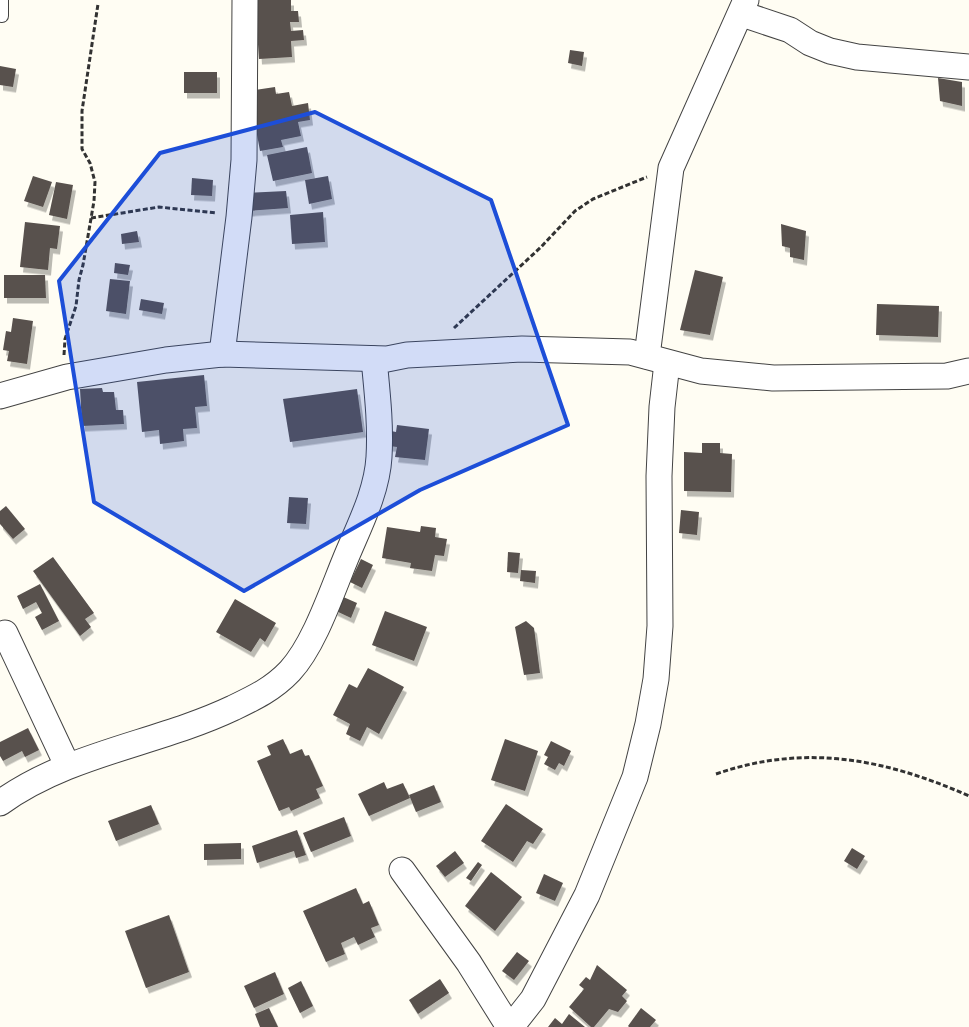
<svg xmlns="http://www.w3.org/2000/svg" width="969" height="1027" font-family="'Crimson Pro',serif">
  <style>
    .building { fill: #58514d; filter: url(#shadow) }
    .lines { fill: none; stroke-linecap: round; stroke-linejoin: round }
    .service-casing { stroke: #434343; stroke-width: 14 }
    .minor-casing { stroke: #434343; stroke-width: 27 }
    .path { stroke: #323232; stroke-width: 3; stroke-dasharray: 5 2.5; stroke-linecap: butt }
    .service { stroke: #fff; stroke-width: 12 }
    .minor { stroke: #fff; stroke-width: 25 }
    .marked { fill: #1d4ed8; fill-opacity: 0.2; stroke: #1d4ed8; stroke-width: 4; stroke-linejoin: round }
  </style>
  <defs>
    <filter id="shadow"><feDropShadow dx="3" dy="5.5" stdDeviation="0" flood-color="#0004"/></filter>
  </defs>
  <rect width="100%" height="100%" fill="#fffdf3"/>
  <g class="building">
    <path d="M255 0H291V11H298L299 22H290L291 31 303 30 304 40 291 41 292 57 259 59Z"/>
    <path d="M570 50 584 52 582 66 568 63Z"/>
    <path d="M0 66 16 69 13 87 0 85Z"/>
    <rect x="184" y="72" width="33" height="21"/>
    <path d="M938 78 962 82V106L940 101Z"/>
    <path d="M275 87 276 94 289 92 292 106 308 103 310 120 298 122 301 136 281 140 283 147 260 151 249 91Z"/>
    <path d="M307 147 312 173 273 181 267 155Z"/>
    <path d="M33 176 52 182 43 207 24 201Z"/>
    <path d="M328 176 332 199 309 204 305 180Z"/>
    <path d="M192 178 213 180 212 196 191 195Z"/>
    <path d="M56 182 73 185 67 219 49 215Z"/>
    <path d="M286 191 288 208 248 211 246 193Z"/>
    <path d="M323 212 325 242 292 244 290 215Z"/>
    <path d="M25 222 60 226 57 249 50 248 48 270 20 267Z"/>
    <path d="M781 224 806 231 804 260 790 257V248L782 246Z"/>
    <path d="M137 231 139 242 122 244 121 234Z"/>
    <path d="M115 263 130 265 128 275 114 273Z"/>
    <path d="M695 270 723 277 710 335 680 330Z"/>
    <path d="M4 275H45L46 298H4Z"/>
    <path d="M110 279 130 281 126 314 106 311Z"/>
    <path d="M141 299 164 303 162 314 139 310Z"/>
    <path d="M877 304 939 306 938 337 876 335Z"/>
    <path d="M13 318 33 321 27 364 7 361 9 351 3 350 6 331 11 332Z"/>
    <path d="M204 375 207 406 195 407 197 428 183 429 184 441 160 444 159 430 142 432 137 382Z"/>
    <path d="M102 388 103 392H114L116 410H123L124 424 82 426 80 389Z"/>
    <path d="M357 389 363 432 290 442 283 399Z"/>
    <path d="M397 425 429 429 425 460 395 457 397 447 389 446 391 431 396 432Z"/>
    <path d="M702 443H720V453L732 454 731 492 684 491V452L702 453Z"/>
    <path d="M289 497 308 498 306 524 287 523Z"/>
    <path d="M6 506 25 529 13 539 0 524V511Z"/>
    <path d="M681 510 699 512 697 535 679 533Z"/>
    <path d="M421 526 436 528 435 537 447 539 444 556 435 555 432 571 410 568 411 563 382 558 387 527 420 532Z"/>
    <path d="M508 552 520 553 518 573 507 572Z"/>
    <path d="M53 557 94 613 85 619 91 627 80 636 33 571Z"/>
    <path d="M361 559 373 565 362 588 350 582Z"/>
    <path d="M521 570 536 571 535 583 520 581Z"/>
    <path d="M40 584 59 621 42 630 35 617 42 613 36 602 23 609 17 596Z"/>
    <path d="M341 596 357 603 351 618 334 610Z"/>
    <path d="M235 599 276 623 265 642 260 638 251 652 216 632Z"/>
    <path d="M385 611 427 627 414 661 372 645Z"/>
    <path d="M526 621 534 628 540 673 524 675 515 627Z"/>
    <path d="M368 668 404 687 379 734 367 727 360 741 346 734 350 724 333 715 349 684 357 688Z"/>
    <path d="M28 728 39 750 25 757 22 751 3 761 0 756V742Z"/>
    <path d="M283 739 290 754 302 749 305 756 309 755 323 786 316 789 320 798 291 811 289 807 279 811 257 761 271 755 267 746Z"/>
    <path d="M505 739 538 751 525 791 491 780Z"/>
    <path d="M551 741 571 751 564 766 559 763 555 770 544 764 548 757 544 755Z"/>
    <path d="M384 782 387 789 403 783 410 798 369 816 358 794Z"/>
    <path d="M434 785 441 802 416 812 409 795Z"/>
    <path d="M506 804 543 829 533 844 527 841 513 862 481 841Z"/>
    <path d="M151 805 159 824 116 841 108 821Z"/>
    <path d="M344 817 351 836 311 852 303 833Z"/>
    <path d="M297 830 306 855 296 858 294 851 257 863 252 846Z"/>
    <path d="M241 843V859L204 860V844Z"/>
    <path d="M852 848 865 856 857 869 844 861Z"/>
    <path d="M455 851 464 863 445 877 436 866Z"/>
    <path d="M478 862 482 865 471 881 466 878Z"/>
    <path d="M491 872 522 897 495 931 465 906Z"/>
    <path d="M544 874 563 883 555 901 536 893Z"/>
    <path d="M356 888 363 904 369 901 379 925 371 928 375 937 358 945 354 937 341 943 345 954 326 962 303 911Z"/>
    <path d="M169 915 189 972 146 988 125 931Z"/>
    <path d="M517 952 529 961 514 980 502 971Z"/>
    <path d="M597 965 627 990 622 996 627 1001 618 1012 609 1009 594 1027H591L569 1007 584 989 579 985 586 977 590 980Z"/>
    <path d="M275 972 284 994 254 1008 244 986Z"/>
    <path d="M440 979 449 993 418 1014 409 1000Z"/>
    <path d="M301 981 313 1006 300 1013 288 988Z"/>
    <path d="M269 1008 278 1027H260L255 1014Z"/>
    <path d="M641 1008 656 1020 650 1027H629L628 1026Z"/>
    <path d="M569 1014 585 1027H548L555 1018 562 1024Z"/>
  </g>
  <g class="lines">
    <g class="service-casing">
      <path id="service" d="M2 16V0"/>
    </g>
    <g class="minor-casing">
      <g id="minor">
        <path d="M742 14 790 30 810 43 830 51 857 57 969 67"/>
        <path d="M222 354 239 217 244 160 245 0"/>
        <path d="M647 356 671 168 746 0"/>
        <path d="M0 396 67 377 166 360 222 354 387 359 407 355 522 349 630 352 701 371 773 378 947 376 969 371"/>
        <path d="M5 633 67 765"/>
        <path d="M0 803C69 753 157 744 233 708 254 698 273 689 290 671 314 645 331 594 345 560 358 528 377 493 379 457 381 424 377 391 374 359"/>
        <path d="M402 870 469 963 509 1027"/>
        <path d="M511 1027 533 999 587 895 635 777 648 724 656 679 660 626 659 476 662 407 667 363"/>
      </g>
    </g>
    <g class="path">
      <path d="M91 218 159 207 217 213"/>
      <path d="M454 328 541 247 575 211 593 199 647 177"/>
      <path d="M64 355 65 339 76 306 79 280 83 265 94 201 95 182 90 163 82 149V111L98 4"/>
      <path d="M716 774C805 743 886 759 969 796"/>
    </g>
    <use href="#service" class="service"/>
    <use href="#minor" class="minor"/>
  </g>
  <path class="marked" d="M315 112 491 200 568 425 420 490 244 591 94 502 59 281 160 153Z"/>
</svg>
